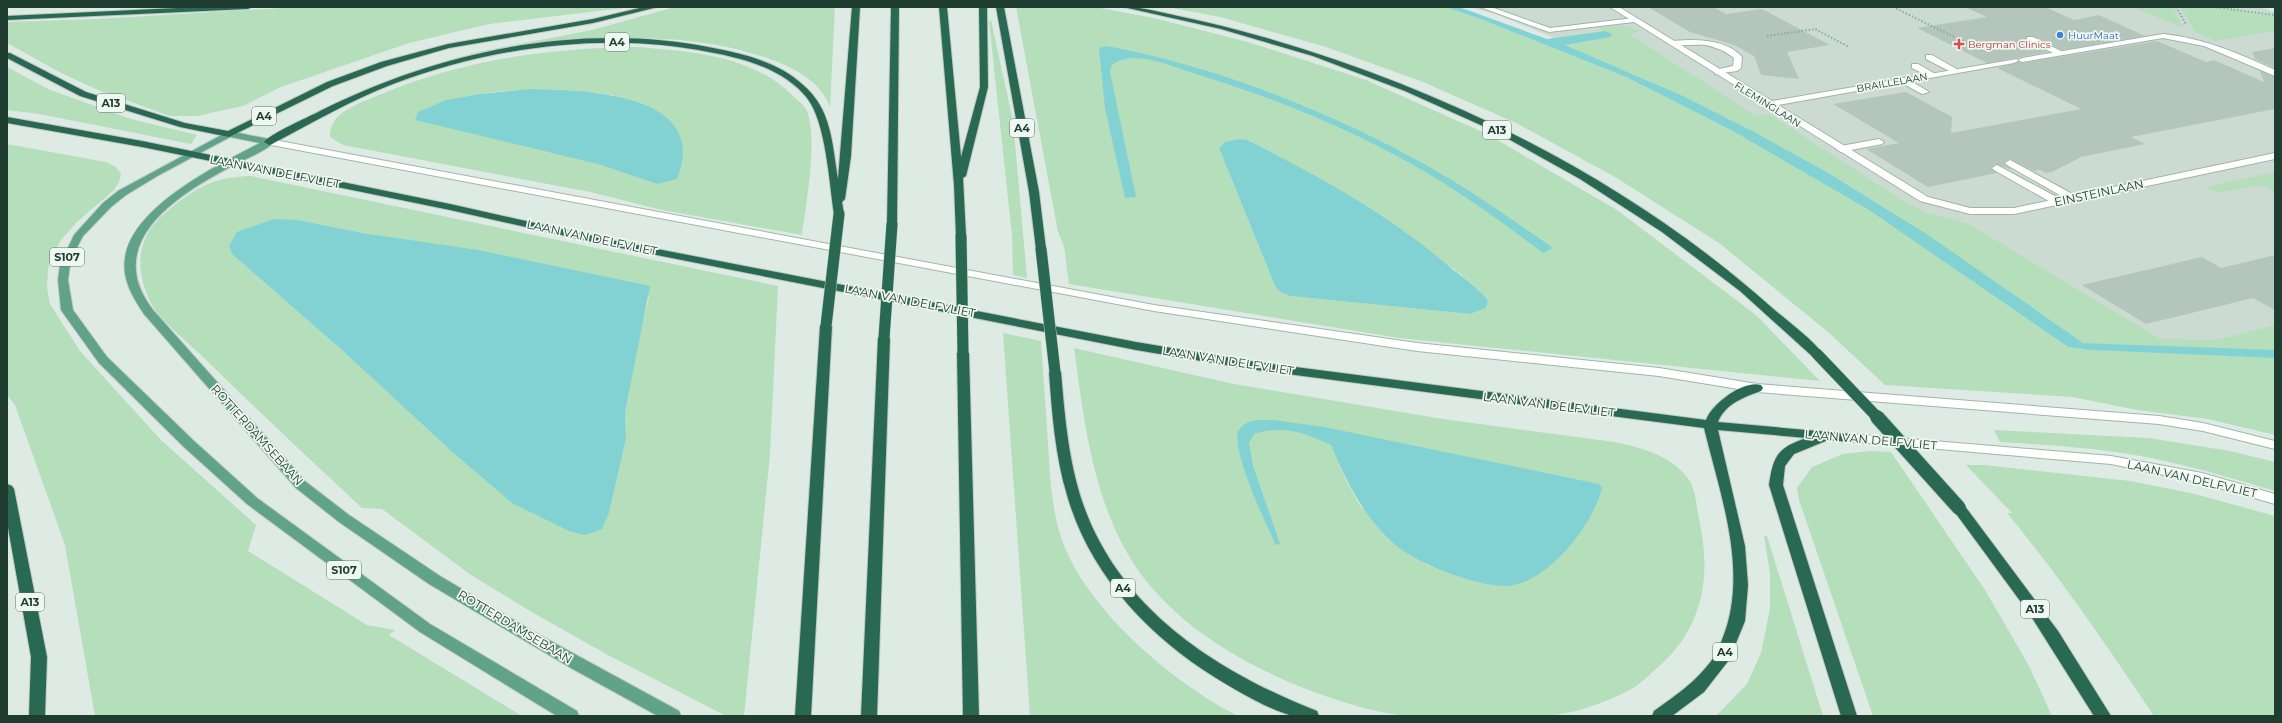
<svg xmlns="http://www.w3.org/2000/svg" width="2282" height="723" font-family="Montserrat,sans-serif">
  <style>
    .built { fill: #ccdbd2 }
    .green { fill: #b5debb; fill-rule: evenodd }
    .water { fill: #82d2d4 }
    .building { fill: #b4c6bc }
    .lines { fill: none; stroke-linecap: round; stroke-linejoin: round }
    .lane-casing { stroke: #a1b3aa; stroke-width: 2 }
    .street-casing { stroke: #a1b3aa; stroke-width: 2 }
    .secondary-casing { stroke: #9db7aa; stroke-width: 2 }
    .primary-casing { stroke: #c0c8c5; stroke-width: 2 }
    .highway-casing { stroke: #c0c8c5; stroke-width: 2 }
    .path { stroke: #7db199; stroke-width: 2; stroke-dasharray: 1.5 2; stroke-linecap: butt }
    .lane { fill: #fff; fill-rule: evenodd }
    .street { fill: #fff; fill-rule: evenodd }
    .secondary { fill: #fff; fill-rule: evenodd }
    .primary { fill: #60a389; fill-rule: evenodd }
    .highway { fill: #296954; fill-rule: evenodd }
    .highway-bridge-far1-casing { stroke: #c0c8c5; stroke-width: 12; stroke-linecap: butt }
    .highway-bridge-casing { stroke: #c0c8c5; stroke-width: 16; stroke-linecap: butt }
    .highway-bridge-far1 { stroke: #296954; stroke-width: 11 }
    .highway-bridge { stroke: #296954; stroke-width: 14 }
    .shop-dot { fill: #3f7fe0; stroke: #eff7f2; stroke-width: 1.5 }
    .health-dot { fill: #e0444e; stroke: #eff7f2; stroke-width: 1.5 }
    .labels { text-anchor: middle; stroke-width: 3.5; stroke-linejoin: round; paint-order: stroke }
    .far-shop-label { font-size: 10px; fill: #366cbe; stroke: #eff7f2; text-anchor: start }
    .far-health-label { font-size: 10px; fill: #be3a42; stroke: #eff7f2; text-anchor: start }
    .far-street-label { font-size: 10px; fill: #1f3c30; stroke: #eff7f2 }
    .shield { fill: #eff7f2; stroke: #5d746a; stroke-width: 1 }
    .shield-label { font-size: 11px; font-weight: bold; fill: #1f3c30 }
    .street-label { font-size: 12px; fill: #1f3c30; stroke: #eff7f2 }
  </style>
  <rect width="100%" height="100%" fill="#deebe4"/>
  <path class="built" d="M1470 7H2260L2275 12V371L2113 367 1624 66 1495 14Z"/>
  <g class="green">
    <path d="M299 7H632L489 24 409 43 281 87 243 106 197 116H170L98 90 63 74 7 43V22L97 19Z"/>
    <path d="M675 7H835L830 107C821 80 789 65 764 57 665 25 563 40 462 55L592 30Z"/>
    <path d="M1016 7H1095L1154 18 1248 42 1366 80 1487 134 1617 210 1756 315 1820 381 1399 338 1069 284 1064 246 1058 232ZM1238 139 1454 269 1478 289 1488 300 1486 308 1470 314 1290 296 1275 286 1219 148 1225 142Z"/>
    <path d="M1167 7H1445L1478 18 1626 77 1733 131 1869 210 2068 347 2090 350 2275 358V435L2208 419 2137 410 2073 397 1885 385 1828 332 1719 243 1615 177 1516 123 1423 82 1326 47 1220 17Z"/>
    <path d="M2133 7H2172L2184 28Z"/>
    <path d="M2190 7 2236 10 2275 16V31L2215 41 2195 32 2181 8Z"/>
    <path d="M991 20 1013 121 1027 278 1013 275 1012 236 989 21Z"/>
    <path d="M1621 25 1643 31 1629 34 1756 116 1769 114 1905 202 1927 213 1969 224 2160 339 2217 340 2275 325V350L2083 343 1876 202 1830 174 1756 133 1683 96 1564 45 1611 37 1613 36 1597 28Z"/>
    <path d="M636 47C689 51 752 55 792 95 797 100 804 105 807 111 818 141 806 203 802 235L662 210 590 192 343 145 330 137C329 114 355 105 374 97 457 61 545 48 636 47ZM529 89 566 90 613 95 657 184 433 106C462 93 497 92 529 89Z"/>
    <path d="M7 67 48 89 131 119 197 135 191 144 39 114 7 110Z"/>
    <path d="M7 144 106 162 116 167 121 174 119 182 114 190 77 222 61 240 51 259 48 270 47 288 50 304 80 351 161 440 256 525 248 551 367 625 395 630 389 635 522 716H95L65 545 15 405 7 395Z"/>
    <path d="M2275 172V192L2259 185 2218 193 2206 187Z"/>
    <path d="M251 176 778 286 770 454 744 716H726L606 654 530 611 471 575 382 509 362 508C307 457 253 406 200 354 189 344 158 317 153 307 135 273 134 240 164 214 193 189 212 177 251 176ZM298 220 363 233 501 255 649 297 640 333 625 412 626 439 609 513 450 450 344 352 233 255Z"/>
    <path d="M1003 333 1041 341C1043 375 1046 409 1048 444 1050 475 1051 506 1061 537 1084 608 1173 683 1238 716H1030Z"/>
    <path d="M1074 348 1234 384 1443 419 1614 442C1640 447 1670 455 1687 477 1696 487 1696 506 1699 519 1712 577 1703 629 1656 669 1649 675 1642 682 1635 687 1610 701 1575 714 1546 716 1528 717 1509 716 1491 716 1457 716 1420 720 1386 713 1297 694 1185 643 1134 564 1093 501 1084 421 1074 348ZM1331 445 1514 585 1492 584 1427 565 1360 506 1345 478Z"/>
    <path d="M1994 430 2149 438 2230 451 2275 462V491C2232 478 2190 466 2146 457 2098 448 2049 445 2000 442Z"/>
    <path d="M1870 451 1891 452 1985 590 2029 666 2052 716H1873L1799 500 1797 488 1812 467 1843 454Z"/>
    <path d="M1966 465H1984L2130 481 2195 494 2275 516V716H2154C2107 646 2060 577 2007 513H2012Z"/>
    <path d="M1764 536H1767L1823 716H1716L1747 684 1761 653 1770 609V573Z"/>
  </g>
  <g class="water">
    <path d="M1445 7H1459L1547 39 1605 31 1612 34 1611 37 1565 45 1683 96 1756 133 1830 174 1928 235 2083 343 2275 350V358L2090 350 2068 347 1869 210 1733 131 1626 77 1478 18Z"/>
    <path d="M1107 46C1213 66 1318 107 1413 158 1462 184 1507 216 1553 248L1543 253C1510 228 1477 204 1442 182 1366 135 1281 100 1196 74 1177 68 1154 58 1134 58 1126 58 1119 60 1112 65L1110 72 1136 197 1125 198 1105 108 1099 48Z"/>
    <path d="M529 89C583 90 712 92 677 179L657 184 598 164 415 120 418 112 446 100 479 94Z"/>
    <path d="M1238 139 1247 140C1319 176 1390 215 1451 268 1464 278 1477 287 1488 300L1486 308 1470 314 1290 296 1281 292 1275 286 1219 148 1225 142Z"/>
    <path d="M274 219 298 220 363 233 478 250 650 286 625 412 626 439 609 513 602 529 585 535 569 531 512 503 450 450 344 352 233 255 229 246 237 232Z"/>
    <path d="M1273 420 1324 427 1599 484 1602 488C1593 524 1552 577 1514 585 1487 591 1420 565 1398 547 1365 520 1347 483 1331 445 1304 432 1284 425 1254 434L1249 443 1253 466 1280 544 1276 545C1267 526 1229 447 1239 430 1246 418 1262 420 1273 420Z"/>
  </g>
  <g class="building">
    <path d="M1648 7H1713L1726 14 1762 9 1830 45 1787 52 1799 79 1761 75 1754 56 1734 45 1690 32Z"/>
    <path d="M1965 7H2045L2074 20 2099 15 2145 36 2062 50 2034 36H2027L2026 42 2048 52 1987 63 1917 28 1987 17Z"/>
    <path d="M2157 41 2206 62 2214 60 2264 82 2260 71 2275 77V109L2131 137 2145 144 2081 157 2052 172 2046 173 2040 170 2034 171 2009 159 2004 163 2013 170 1996 164 1991 168 1997 173 1928 187 1866 149 1899 143 1833 104 1906 92 1952 117 1951 133 2081 109 1997 68 2019 62 2022 63Z"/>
    <path d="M2275 48V68L2255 59 2252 52Z"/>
    <path d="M2275 255V310L2253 298 2146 324 2082 285 2202 257 2221 268Z"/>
  </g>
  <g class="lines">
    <g class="lane-casing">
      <g id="lane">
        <path d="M1480 7H1491L1550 28 1634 18 1638 20 1634 22 1549 32Z"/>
        <path d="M2027 37H2033L2065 53 2058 55 2027 41Z"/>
        <path d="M1688 40C1707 40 1729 42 1742 57L1741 68 1737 71 1715 74V70L1733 66 1734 58C1725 51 1716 47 1705 45 1696 44 1672 47 1667 43L1671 41Z"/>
        <path d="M1926 55H1932L1960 71 1953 73 1926 59Z"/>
        <path d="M1912 64H1918L1937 75 1930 77 1912 68Z"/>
        <path d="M1900 78H1906L1929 92 1922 94 1900 82Z"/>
        <path d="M1879 139 1884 142 1882 144 1841 152 1836 149 1841 146Z"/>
        <path d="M2010 160 2078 197 2079 199 2074 202 2070 201 2007 165 2005 163Z"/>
        <path d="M1997 165 2062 200 2063 202 2062 204H2054L1994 170 1992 168Z"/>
      </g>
    </g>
    <g class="street-casing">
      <g id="street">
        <path d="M1610 7H1619L1772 101 2017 59 2018 61 2014 63 1778 105 1928 197 1970 208H2014L2275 153V159L2014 214H1970L1920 201Z"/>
        <path d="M2163 34C2203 38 2238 53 2275 70V76L2204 46 2163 38 2022 62 2018 60 2022 58Z"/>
      </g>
    </g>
    <g class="secondary-casing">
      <g id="secondary">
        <path d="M269 139 1154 305 1417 343 1659 368 1757 384 2159 416 2203 423 2275 441V449L2203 431 2159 424 1757 392 1659 376 1417 351 1154 311 266 144V140Z"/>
        <path d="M1851 434 2111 456 2202 473 2275 494V504L2202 483 2111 464 1846 441 1845 438 1846 435Z"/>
      </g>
    </g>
    <g class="primary-casing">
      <path id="primary" d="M229 131 269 139 274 142C265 152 246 158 234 165 196 185 131 221 136 271 137 286 145 299 153 310L306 482 349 515 440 576 534 632 679 711 681 716H658L571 668 429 584 339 522 296 488 144 314C136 302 127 288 125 273 116 213 217 166 260 143L230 137 159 175 126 195 111 207 83 236 75 251 70 265 68 280 73 310 107 357 194 441 257 498 430 624 577 711 579 716H557L420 632 247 504 184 447 99 363 61 310 58 280 60 265 74 235 103 203 118 191Z"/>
    </g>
    <g class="highway-casing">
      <g id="highway">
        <path d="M198 7H252L248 9 7 20V16Z"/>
        <path d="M644 7H658L593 23 449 48 387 66 333 86 229 137 180 127 80 96 7 58V53H10L86 92 185 123 228 131 327 82 381 62 448 44 593 19Z"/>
        <path d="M852 7H860L851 156 845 199 842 202 844 214 839 217 834 214C829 182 826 122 807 98 784 69 743 58 709 52 605 31 491 47 393 84 351 100 312 123 272 144L269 145 264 142C273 132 307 118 320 111 439 51 581 21 713 48 744 54 778 62 802 84 832 109 832 143 838 179Z"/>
        <path d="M891 7H899L897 224 892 227 887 224Z"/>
        <path d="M939 7H947L961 157 980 87 979 7H987L988 87 966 176 963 178 966 236 961 239 956 236 954 185Z"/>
        <path d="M996 7H1004L1039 192 1046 249 1041 252 1036 249 1029 192Z"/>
        <path d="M1123 7C1142 7 1160 12 1178 16 1207 22 1235 29 1263 37 1447 90 1626 178 1770 306 1787 321 1809 336 1823 354L1821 357H1813L1740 291 1662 232 1580 179 1494 131 1405 91 1313 56 1221 29Z"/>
        <path d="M7 117 142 141 450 204 611 240 1136 342 1249 361 1706 420C1712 404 1743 380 1761 385L1763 388 1761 391C1744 397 1725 404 1718 422L1851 434 1857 438 1851 442 1828 440 1794 454 1785 466 1783 485 1857 716H1841L1769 485C1773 456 1778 447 1807 438L1718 430 1745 546 1748 585 1745 621 1729 660 1704 692 1672 716H1652L1654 711C1679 693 1699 680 1716 654 1719 649 1721 642 1723 637 1749 571 1720 494 1704 428L1249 369 1136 350 611 246 450 210 142 147 7 123Z"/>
        <path d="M826 323 832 326 811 716H795L820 326Z"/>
        <path d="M884 334 890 338 877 716H861L878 338Z"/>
        <path d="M963 349 969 353 979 716H963L957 353Z"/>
        <path d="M1055 368 1061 372C1065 419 1069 468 1086 512 1125 613 1220 673 1317 711L1319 716C1311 716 1300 718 1292 716 1266 708 1239 692 1216 678 1148 636 1089 573 1067 495 1055 455 1052 413 1049 372Z"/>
        <path d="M7 484 12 486 14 489 47 657 45 716H29L31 657 7 522Z"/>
        <path d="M1959 503 1964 505 2058 631 2111 716H2094L2029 613 1954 511 1952 508 1954 505Z"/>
      </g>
    </g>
    <g class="path">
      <path d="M1893 7 1983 51"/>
      <path d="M2176 7 2186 24"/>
      <path d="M2213 7 2275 15"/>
      <path d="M1767 36 1815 29 1849 47"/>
    </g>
    <use href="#lane" class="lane"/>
    <use href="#street" class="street"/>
    <use href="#secondary" class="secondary"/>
    <use href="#primary" class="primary"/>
    <use href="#highway" class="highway"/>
    <g class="highway-bridge-far1-casing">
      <g id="highway-bridge-far1">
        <path d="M961 236 963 353"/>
        <path d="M1041 249 1055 372"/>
        <path d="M826 326 839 214"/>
        <path d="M884 338 892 224"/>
        <path d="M1817 354 1878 418"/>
      </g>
    </g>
    <g class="highway-bridge-casing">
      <path id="highway-bridge" d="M1877 417 1959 508"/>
    </g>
    <use href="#highway-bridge-far1" class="highway-bridge-far1"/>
    <use href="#highway-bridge" class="highway-bridge"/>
  </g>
  <circle class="shop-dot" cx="2060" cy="35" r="4"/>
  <path class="health-dot" d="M1957 38h4v4h4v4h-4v4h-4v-4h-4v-4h4z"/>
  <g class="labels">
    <g class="far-shop-label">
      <text x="2068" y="39">HuurMaat</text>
    </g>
    <g class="far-health-label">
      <text x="1968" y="48">Bergman Clinics</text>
    </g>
    <g class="far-street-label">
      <text transform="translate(1892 82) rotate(-10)" y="4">BRAILLELAAN</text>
      <text transform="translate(1768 104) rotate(32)" y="4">FLEMINGLAAN</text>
    </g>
    <g class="shield">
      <rect x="605" y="33" width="24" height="18" rx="3"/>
      <rect x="97" y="94" width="28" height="18" rx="3"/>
      <rect x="252" y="107" width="24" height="18" rx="3"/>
      <rect x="1010" y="119" width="24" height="18" rx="3"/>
      <rect x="1483" y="121" width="28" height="18" rx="3"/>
      <rect x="50" y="248" width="34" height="18" rx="3"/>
      <rect x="327" y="561" width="34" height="18" rx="3"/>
      <rect x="1111" y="579" width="24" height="18" rx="3"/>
      <rect x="16" y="593" width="28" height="18" rx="3"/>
      <rect x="2021" y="600" width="28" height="18" rx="3"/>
      <rect x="1713" y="643" width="24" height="18" rx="3"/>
    </g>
    <g class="shield-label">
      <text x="617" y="46">A4</text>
      <text x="111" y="107">A13</text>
      <text x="264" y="120">A4</text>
      <text x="1022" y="132">A4</text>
      <text x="1497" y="134">A13</text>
      <text x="67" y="261">S107</text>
      <text x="344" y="574">S107</text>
      <text x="1123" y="592">A4</text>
      <text x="30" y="606">A13</text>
      <text x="2035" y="613">A13</text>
      <text x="1725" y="656">A4</text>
    </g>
    <g class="street-label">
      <text transform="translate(275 172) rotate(11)" y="4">LAAN VAN DELFVLIET</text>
      <text transform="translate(2099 193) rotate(-12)" y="4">EINSTEINLAAN</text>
      <text transform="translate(592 238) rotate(12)" y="4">LAAN VAN DELFVLIET</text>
      <text transform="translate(910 301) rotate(11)" y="4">LAAN VAN DELFVLIET</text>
      <text transform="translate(1228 361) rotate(9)" y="4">LAAN VAN DELFVLIET</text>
      <text transform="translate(1549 405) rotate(7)" y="4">LAAN VAN DELFVLIET</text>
      <text transform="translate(257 435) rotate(48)" y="4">ROTTERDAMSEBAAN</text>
      <text transform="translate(1871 440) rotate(5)" y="4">LAAN VAN DELFVLIET</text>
      <text transform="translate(2192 479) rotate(13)" y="4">LAAN VAN DELFVLIET</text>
      <text transform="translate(515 627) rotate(31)" y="4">ROTTERDAMSEBAAN</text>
    </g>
  </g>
  <rect width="2282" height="723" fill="none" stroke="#1f3c30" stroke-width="16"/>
</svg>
